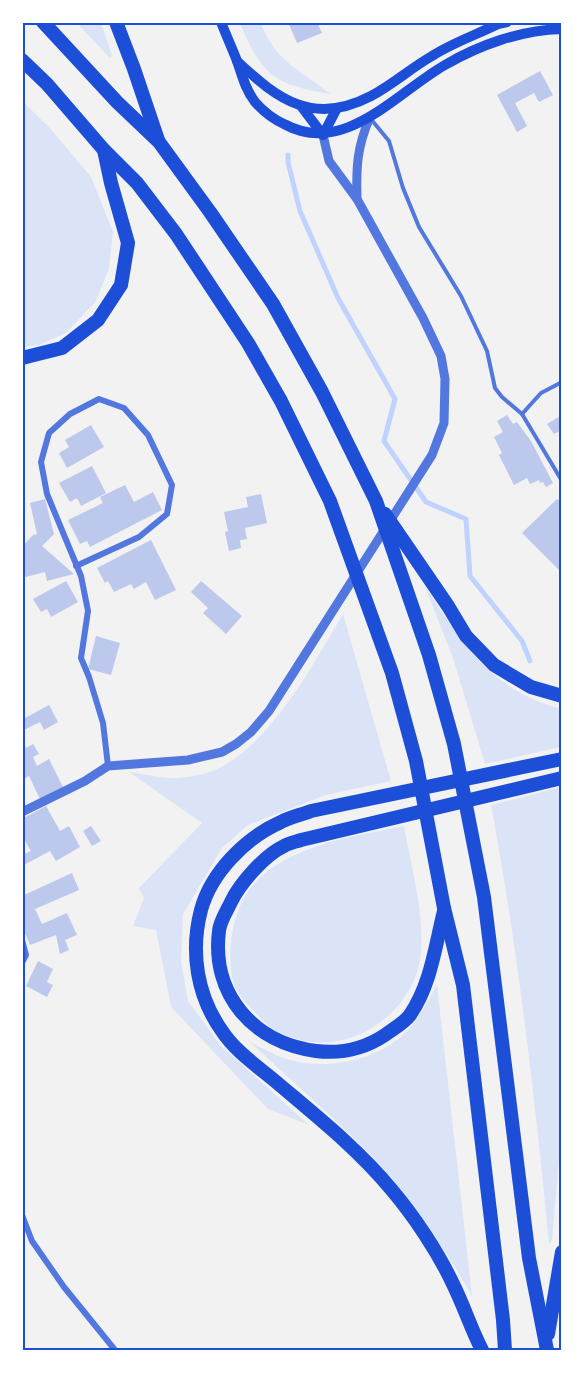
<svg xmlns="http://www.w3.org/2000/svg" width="584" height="1373" font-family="'Open Sans',sans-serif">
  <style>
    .green { fill: #dbe4f7 }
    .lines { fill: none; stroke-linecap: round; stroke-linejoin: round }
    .stream { stroke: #bfd3fe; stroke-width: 5 }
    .building { fill: #bdc9ec }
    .service { stroke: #5277de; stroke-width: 4 }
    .minor { stroke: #5277de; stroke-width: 6 }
    .tertiary { stroke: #5277de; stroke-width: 9 }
    .secondary { stroke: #1d4ed8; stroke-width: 10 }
    .motorway { stroke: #1d4ed8; stroke-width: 14 }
    .neatline { fill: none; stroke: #1d4ed8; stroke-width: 2 }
  </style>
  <rect width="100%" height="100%" fill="#f2f2f2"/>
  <g class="green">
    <path d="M77 23H101L112 55 110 58Z"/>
    <path d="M240 23H261C273 59 303 73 331 94 275 85 262 76 240 23Z"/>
    <path d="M22 101 49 127 91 177 113 232 109 268 96 301 66 333 39 345 23 347Z"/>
    <path d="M425 587C464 644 490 690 561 709V747L485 764 453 658Z"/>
    <path d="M343 614 391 781 326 795 248 825 222 848 183 914 181 962 188 1001 221 1046 309 1125 268 1109 171 1007 156 930 133 926 144 898 139 888 202 823 129 772C145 774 163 779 179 778 190 777 206 774 215 770 269 747 314 663 343 614Z"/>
    <path d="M561 787 562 1125 552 1240 549 1244C535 1097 518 951 491 805Z"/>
    <path d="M404 826C411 866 428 926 419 965 408 1014 354 1051 305 1041 296 1039 283 1035 275 1030 263 1023 241 999 235 987 228 970 230 941 234 924 241 898 252 881 275 866 314 841 360 835 404 826Z"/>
    <path d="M437 985 472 1296C449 1257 425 1217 395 1182 351 1131 299 1088 250 1042 267 1051 285 1061 305 1063 341 1068 385 1056 410 1028 421 1015 429 999 437 985Z"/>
  </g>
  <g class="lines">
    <path class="stream" d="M288 155V162L300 211 338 298 395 399 384 441 426 502 466 519 470 576 522 641 530 661"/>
  </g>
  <g class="building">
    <path d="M288 22H317L322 33 297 43Z"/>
    <path d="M540 71 553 95 539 102 534 93 515 103 527 126 517 132 497 95Z"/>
    <path d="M507 415 513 424 517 422 531 441 553 483 546 487 543 482 540 483 539 480 530 484 527 478 514 485 499 455 502 453 494 437 503 432 497 421Z"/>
    <path d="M562 415V430L554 434 547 424Z"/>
    <path d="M91 425 104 447 67 468 59 453 69 447 65 440Z"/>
    <path d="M92 466 106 493 81 506 77 498 70 502 59 483Z"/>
    <path d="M125 485 134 502 153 492 162 510 90 547 87 541 80 544 68 520 103 503 100 497Z"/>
    <path d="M261 494 267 523 245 528 247 539 240 540 241 548 229 551 225 532 228 531 224 512 248 507 246 497Z"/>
    <path d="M45 499 54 534 42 546 74 574 47 581 45 572 22 578V547L33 535 37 534 30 503Z"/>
    <path d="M557 499 562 503V573L522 533Z"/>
    <path d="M151 540 176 590 155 600 146 582 134 589 131 584 114 592 108 581 105 583 97 568Z"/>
    <path d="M66 581 78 602 51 617 47 609 41 612 33 599Z"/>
    <path d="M201 581 242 616 226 634 203 613 208 608 191 592Z"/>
    <path d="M96 636 120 643 111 675 88 669Z"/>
    <path d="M49 705 58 722 44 730 40 722 22 731V714L25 718Z"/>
    <path d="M22 740 26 748 33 744 39 754 33 757 37 766 49 759 63 787 40 799 29 776 22 780Z"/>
    <path d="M46 806 60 831 69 826 80 847 56 861 50 851 22 866V855L31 851 22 836V819Z"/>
    <path d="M91 826 101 841 92 846 83 831Z"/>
    <path d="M72 873 79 890 35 909 42 924 67 913 77 935 65 940 69 950 60 954 56 935 30 945 22 926V896Z"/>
    <path d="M38 961 53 969 47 982 53 985 47 997 26 986Z"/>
  </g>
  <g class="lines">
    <g class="service">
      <path d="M370 118 389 141 403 188 419 227 461 296 487 351 495 388 502 397 522 414 562 481"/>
      <path d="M522 414 541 393 562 382"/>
    </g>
    <g class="minor">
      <path d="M76 566 139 537 167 514 172 485 148 435 124 408 99 399 70 414 49 433 41 462 47 494 81 576 88 611 81 658 89 677 103 723 108 766"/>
      <path d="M22 940 26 955 22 963"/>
      <path d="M22 1215 32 1241 64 1287 115 1350"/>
    </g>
    <g class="tertiary">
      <path d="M357 199C356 167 357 147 370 117"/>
      <path d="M22 812 85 781 108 766 188 760 222 752 236 744 251 732 269 711 432 455 444 423 445 379 441 356 423 318 357 199 329 161 323 135"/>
    </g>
    <g class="secondary">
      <path d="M221 22C226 35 232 48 237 61 242 75 245 89 255 102 263 111 273 119 284 124 344 157 396 93 445 65 479 45 521 30 562 29"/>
      <path d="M237 61C278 100 314 126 371 96 392 85 411 68 432 56 452 43 476 35 498 24L507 22"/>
      <path d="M301 106 323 135"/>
      <path d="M323 135 336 110"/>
    </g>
    <g class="motorway">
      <path d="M43 22 117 102 159 142 210 212 273 304 322 392 376 501 429 655 454 744 484 897 529 1258 547 1350"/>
      <path d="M116 22 134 69 158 140"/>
      <path d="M22 60 47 84 104 150 137 183 176 234 248 343 281 401 330 501 392 673 416 761 444 908 463 985 503 1320 505 1350"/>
      <path d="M22 358 62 348 98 320 121 285 128 243 111 183 104 150"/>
      <path d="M385 514 448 606 466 636 494 665 531 687 562 696"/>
      <path d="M444 911C435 947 431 984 410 1015 404 1023 393 1029 385 1035 364 1049 341 1054 316 1051 254 1043 211 995 219 931 220 921 227 911 231 902 240 883 265 855 284 846 289 843 295 842 301 840L562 778"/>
      <path d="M548 1334 562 1252"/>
      <path d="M482 1350C471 1329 464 1306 453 1284 438 1252 414 1216 391 1189 357 1148 315 1115 275 1081 257 1066 235 1051 222 1031 197 996 190 952 201 910 211 873 245 838 281 822 290 817 301 815 311 811L562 759"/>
    </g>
  </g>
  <rect width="584" height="1373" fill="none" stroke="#ffffff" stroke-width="48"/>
  <rect x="24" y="24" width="536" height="1325" class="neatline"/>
</svg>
